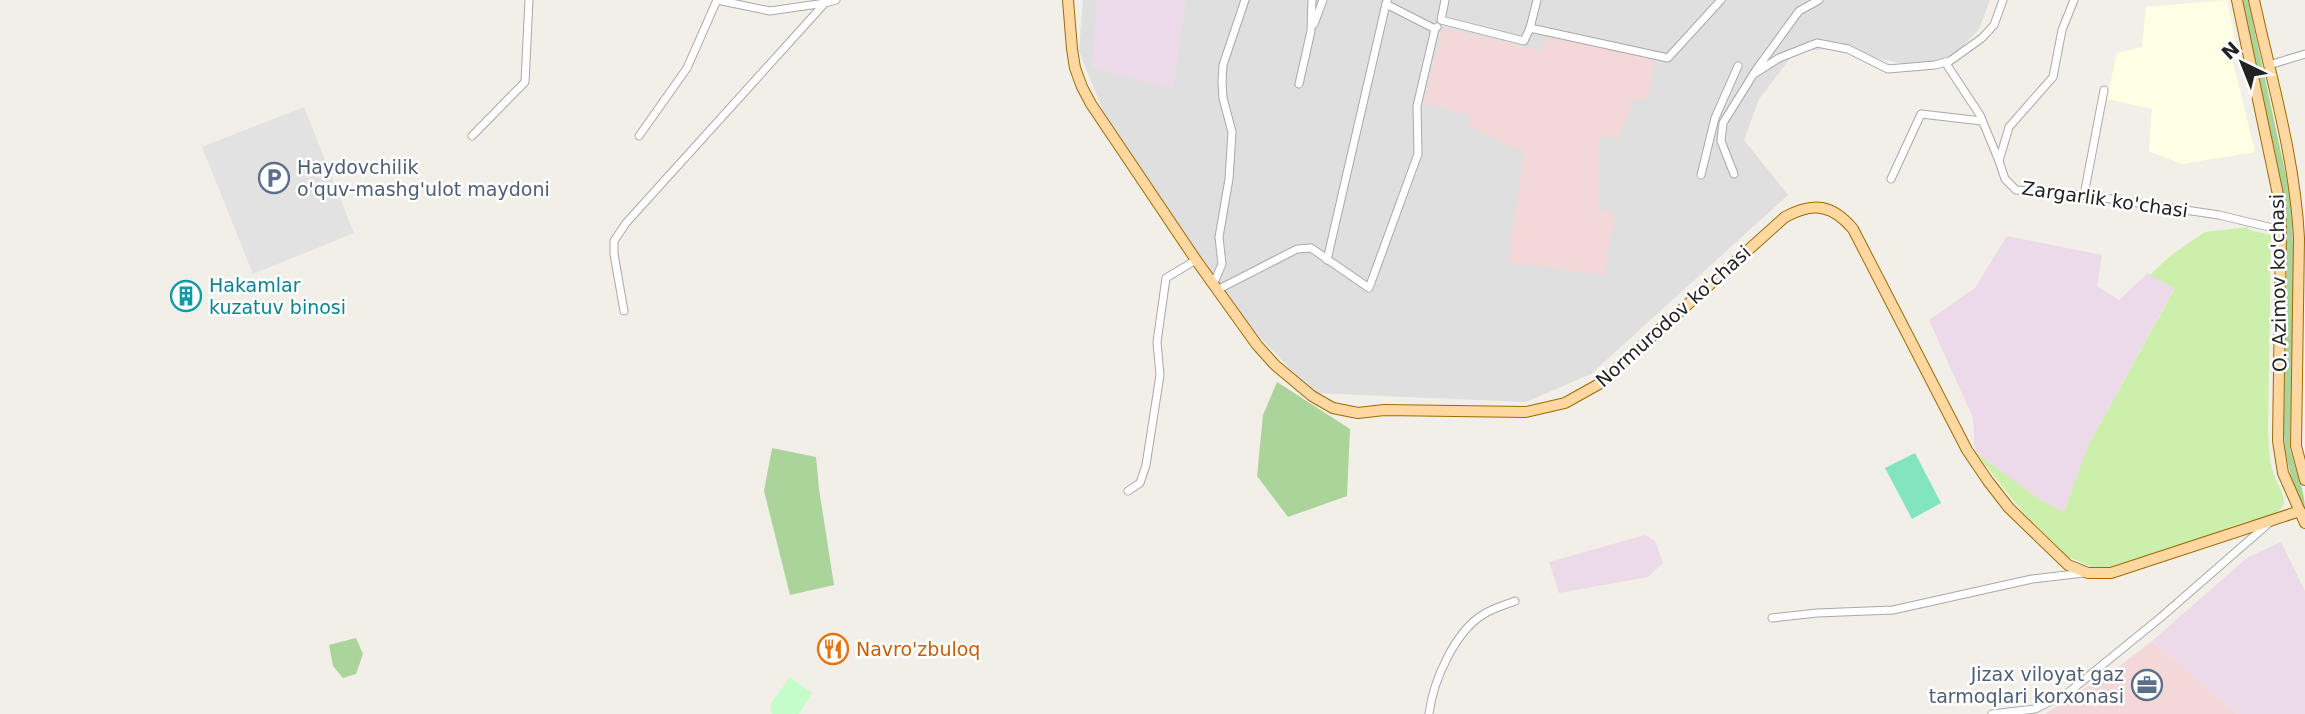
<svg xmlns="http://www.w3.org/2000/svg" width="2305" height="714" font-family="'DejaVu Sans',sans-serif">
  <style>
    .residential { fill: #e0dfdf }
    .commercial { fill: #f3d8d7 }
    .industrial { fill: #ecdae8 }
    .education { fill: #ffffe4 }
    .grass { fill: #ccefac }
    .forest { fill: #abd49a }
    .park { fill: #c4fdc9 }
    .pitch { fill: #82e5c0 }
    .parking { fill: #e2e2e2 }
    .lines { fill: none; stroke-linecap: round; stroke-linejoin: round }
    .street-casing { stroke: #a9a9a9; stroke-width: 9 }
    .primary-casing { stroke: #9f6b00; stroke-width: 12 }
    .street { stroke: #fff; stroke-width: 7 }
    .primary { stroke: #ffd7a0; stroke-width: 10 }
    .labels { text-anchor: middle; stroke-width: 5; stroke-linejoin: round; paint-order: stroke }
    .service-label { font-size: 19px; fill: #4e5e75; stroke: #fff; text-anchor: start }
    .street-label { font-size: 19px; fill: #222; stroke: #fff }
    .culture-label { font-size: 19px; fill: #0d838f; stroke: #fff; text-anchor: start }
    .food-label { font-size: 19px; fill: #c56008; stroke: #fff; text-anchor: start }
  </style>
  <rect width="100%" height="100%" fill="#f2efe8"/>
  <path class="residential" d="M1083 0H1990L1979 29 1956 54 1916 66 1830 49 1796 51 1759 99 1744 140 1788 195 1591 374 1526 402 1313 393 1255 332 1205 267 1103 111 1079 51Z"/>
  <g class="commercial">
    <path d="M1443 28 1543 51 1545 37 1655 59 1648 98 1633 100 1618 139 1599 136V211L1615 212 1604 275 1508 262 1524 151 1495 140 1468 124 1471 115 1423 103Z"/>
    <path d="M2152 641 2237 714H2045L2121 665Z"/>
  </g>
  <g class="industrial">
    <path d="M1097 0H1186L1173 89 1092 68Z"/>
    <path d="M2007 236 2102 255 2097 286 2119 300 2148 273 2175 287 2087 448 2064 512 2042 501 1975 452 1973 418 1929 320 1975 288Z"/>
    <path d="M1645 535 1655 541 1663 563 1648 577 1559 593 1549 562Z"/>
    <path d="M2281 542 2305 591V714H2237L2152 641 2248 557Z"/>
  </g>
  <path class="education" d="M2227 0 2236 44 2229 46 2255 152 2182 164 2149 151 2152 109 2107 99 2117 53 2142 47 2146 7Z"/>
  <path class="grass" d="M2248 227 2249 230 2271 235 2268 432C2269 445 2269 459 2273 472 2276 483 2285 493 2284 504 2276 518 2261 519 2247 521L2116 569H2097L2067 556 2021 510 1975 452 2042 501 2064 512 2087 448 2175 288 2150 275 2170 256 2205 232Z"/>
  <g class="forest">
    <path d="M2240 0H2248L2291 199 2294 266 2290 448C2295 469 2305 489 2305 510L2291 477 2285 451 2283 419 2287 266 2281 181Z"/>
    <path d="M1277 382 1350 429 1347 496 1288 517 1257 476 1263 415Z"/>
    <path d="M772 448 816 457 819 489 834 585 790 595 764 491Z"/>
    <path d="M356 638 363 654 356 674 343 678 333 666 329 645Z"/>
  </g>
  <path class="park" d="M790 677 812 693 799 714H772L770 705Z"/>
  <path class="pitch" d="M1915 453 1941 503 1912 519 1885 468Z"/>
  <path class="parking" d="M304 107 354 233 253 274 202 147Z"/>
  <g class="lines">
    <g class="street-casing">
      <g id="street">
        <path d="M717 0 770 11 825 3V1"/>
        <path d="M1445 0 1441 20 1524 41 1530 28 1668 58 1721 0"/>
        <path d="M2074 0 2062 30 2053 77 2009 127 1999 161 2005 179 2016 190 2084 195 2219 215 2281 230"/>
        <path d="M1387 1 1386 4 1435 29 1437 27"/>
        <path d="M1314 24 1323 0"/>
        <path d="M1530 28 1537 0"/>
        <path d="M1945 62 1980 115 1999 161"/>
        <path d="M2269 65 2305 54"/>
        <path d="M1754 74 1779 58 1817 43 1848 49 1888 69 1935 65 1950 61 1982 38 1994 25 2003 0"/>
        <path d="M1299 84 1311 31 1312 0"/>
        <path d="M472 136 525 82 529 0"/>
        <path d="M639 136 687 68 717 0"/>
        <path d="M1734 174 1721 141 1723 123 1756 70 1799 11 1819 0"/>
        <path d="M1701 175 1715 118 1738 66"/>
        <path d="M1891 179 1921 114 1982 121"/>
        <path d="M2084 195 2104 90"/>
        <path d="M1327 260 1386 4"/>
        <path d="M1213 285 1222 264 1219 237 1229 179 1232 132 1223 98 1222 82 1223 65 1245 0"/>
        <path d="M1217 290 1297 249 1311 248 1369 288 1418 154 1417 106 1435 29"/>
        <path d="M624 311 614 254V241L626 223 825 3 836 0"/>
        <path d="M1128 491 1140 483 1146 465 1160 375 1157 342 1166 278 1196 260"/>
        <path d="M1772 618 1817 613 1893 610 2032 579 2084 573"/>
        <path d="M1429 714C1433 681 1455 631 1484 614 1494 608 1505 605 1515 601"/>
        <path d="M1992 714 2035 709 2069 692 2160 618 2269 523"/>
      </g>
    </g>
    <g class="primary-casing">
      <g id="primary">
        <path d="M1068 0 1072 49 1075 68 1082 87 1091 104 1196 260 1257 345 1275 365 1312 396 1333 408 1358 413 1384 410 1526 412 1565 403 1599 384 1785 217C1813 202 1832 204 1853 229L1967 450 1988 481 2009 508 2068 565 2088 573H2111L2300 511"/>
        <path d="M2237 0 2280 204 2281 230 2278 441 2283 473 2305 523"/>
        <path d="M2254 0C2271 78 2295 158 2299 238L2296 446 2305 480"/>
      </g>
    </g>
    <use href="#street" class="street"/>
    <use href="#primary" class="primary"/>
  </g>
  <defs>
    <g id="parking-ring" transform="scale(1.575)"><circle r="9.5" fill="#fff" stroke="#5c6f8a" stroke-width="1.5"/><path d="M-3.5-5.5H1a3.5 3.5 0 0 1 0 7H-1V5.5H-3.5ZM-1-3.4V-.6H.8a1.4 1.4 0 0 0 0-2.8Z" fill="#5c6f8a"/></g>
    <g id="building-ring" transform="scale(1.575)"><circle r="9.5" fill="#fff" stroke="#0f9aa8" stroke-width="1.5"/><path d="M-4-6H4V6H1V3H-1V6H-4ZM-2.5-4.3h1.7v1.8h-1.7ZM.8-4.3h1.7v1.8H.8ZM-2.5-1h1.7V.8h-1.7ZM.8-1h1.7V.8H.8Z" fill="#0f9aa8"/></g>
    <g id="restaurant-ring" transform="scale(1.575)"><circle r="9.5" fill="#fff" stroke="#e8710a" stroke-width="1.5"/><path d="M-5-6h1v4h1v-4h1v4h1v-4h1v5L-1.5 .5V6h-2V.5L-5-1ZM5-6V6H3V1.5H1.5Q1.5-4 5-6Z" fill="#e8710a"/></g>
    <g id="office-ring" transform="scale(1.575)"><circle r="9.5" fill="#fff" stroke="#5c6f8a" stroke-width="1.5"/><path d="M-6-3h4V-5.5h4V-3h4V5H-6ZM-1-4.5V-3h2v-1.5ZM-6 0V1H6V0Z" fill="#5c6f8a"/></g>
  </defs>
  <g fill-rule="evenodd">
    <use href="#parking-ring" x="274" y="178"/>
    <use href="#building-ring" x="186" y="296"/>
    <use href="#restaurant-ring" x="833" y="649"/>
    <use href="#office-ring" x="2147" y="685"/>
  </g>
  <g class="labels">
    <g class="service-label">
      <text x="297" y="174">Haydovchilik<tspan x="297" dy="22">o'quv-mashg'ulot maydoni</tspan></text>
      <text x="2124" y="681" text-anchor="end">Jizax viloyat gaz<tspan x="2124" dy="22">tarmoqlari korxonasi</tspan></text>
    </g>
    <g class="street-label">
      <text transform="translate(2105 199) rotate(8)" y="7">Zargarlik ko'chasi</text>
      <text transform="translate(2278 283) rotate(-91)" y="7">O. Azimov ko'chasi</text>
      <text transform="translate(1673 316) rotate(-42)" y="7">Normurodov ko'chasi</text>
    </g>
    <g class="culture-label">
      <text x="209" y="292">Hakamlar<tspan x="209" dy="22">kuzatuv binosi</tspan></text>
    </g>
    <g class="food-label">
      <text x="856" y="656">Navro'zbuloq</text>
    </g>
  </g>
  <g transform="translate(2242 63) rotate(317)" stroke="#ffffff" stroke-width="5" paint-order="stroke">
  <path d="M0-5L12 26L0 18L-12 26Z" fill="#222222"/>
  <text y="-10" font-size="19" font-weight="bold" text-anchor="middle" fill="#222222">N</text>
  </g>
</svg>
